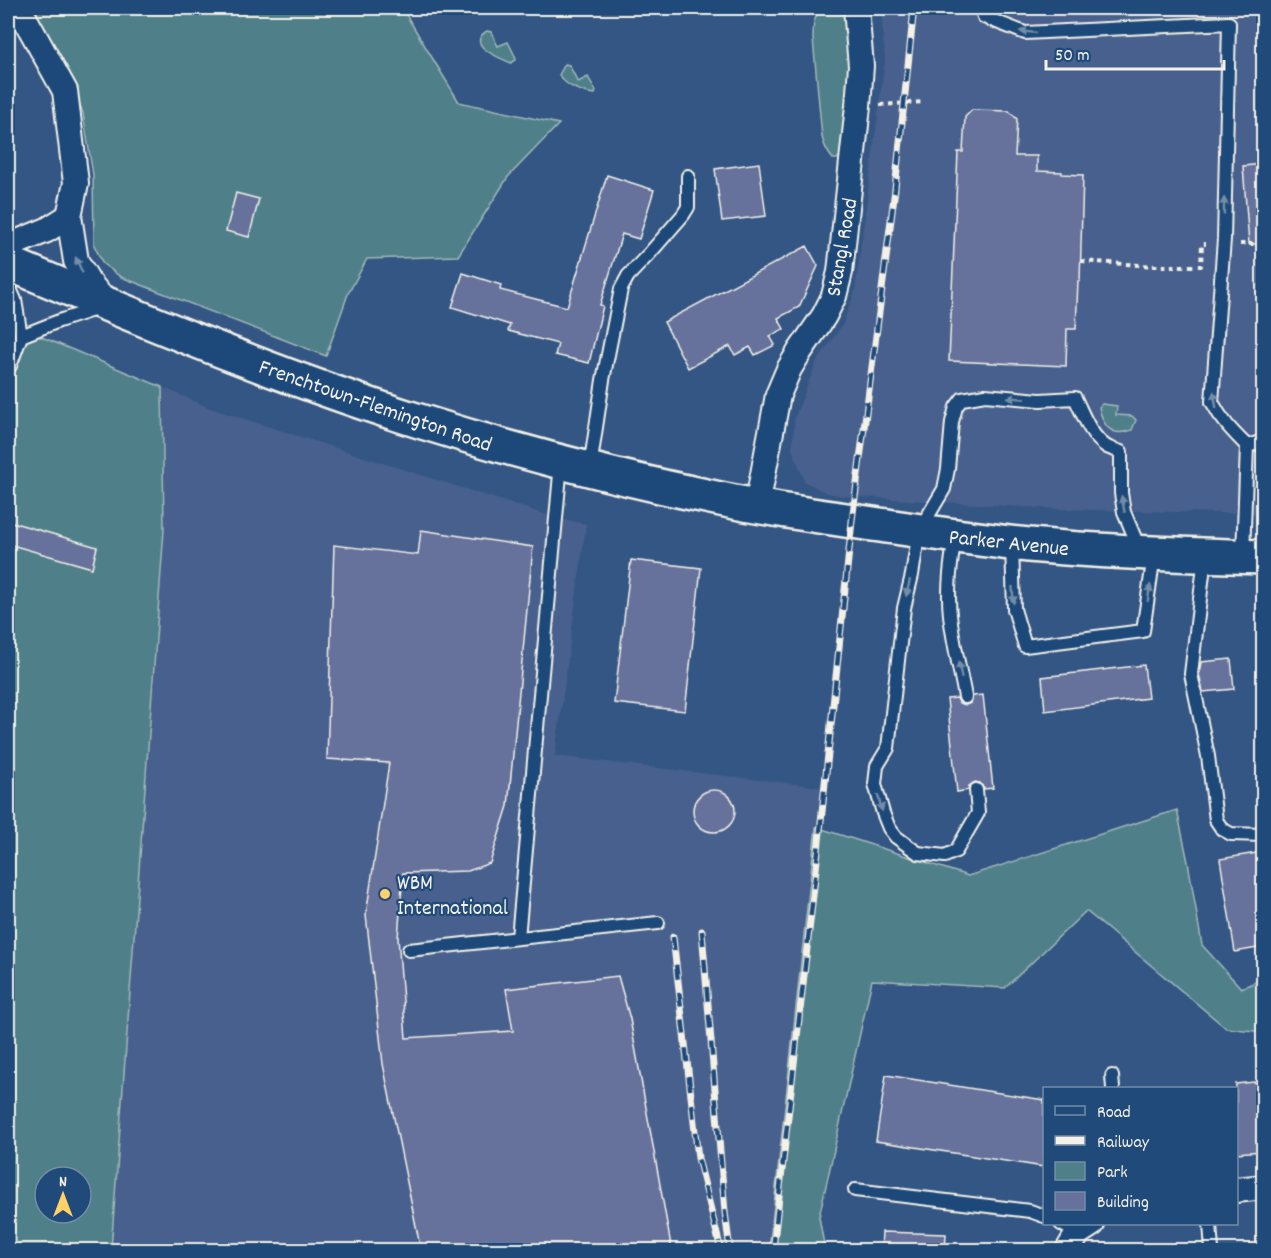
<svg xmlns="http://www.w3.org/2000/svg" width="1271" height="1258" font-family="Dekko,sans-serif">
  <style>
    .built { fill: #47618d }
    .green { fill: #4f808a; stroke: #a2b8b9; stroke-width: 1.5; fill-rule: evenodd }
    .building { fill: #66729c; stroke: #f4f1e8; stroke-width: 1.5 }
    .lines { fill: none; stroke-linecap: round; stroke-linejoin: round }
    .lane-casing { stroke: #f4f1e8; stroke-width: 16 }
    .street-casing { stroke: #f4f1e8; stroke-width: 28 }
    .secondary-casing { stroke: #f4f1e8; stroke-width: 38 }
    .path { stroke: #f4f1e8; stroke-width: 4; stroke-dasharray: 4.5 4.5; stroke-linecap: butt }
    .lane { stroke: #1f4a7a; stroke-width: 12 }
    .street { stroke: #1f4a7a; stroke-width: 24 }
    .secondary { stroke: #1f4a7a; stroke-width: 33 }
    .rail-casing { stroke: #f4f1e8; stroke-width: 7 }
    .rail { stroke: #1f4a7a; stroke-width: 4.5; stroke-dasharray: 14; stroke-linecap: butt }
    .oneway { fill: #748da6 }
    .poi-dot { fill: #ffd166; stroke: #1f4a7a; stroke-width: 2 }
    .labels { text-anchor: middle; stroke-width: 4.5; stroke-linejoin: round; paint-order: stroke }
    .street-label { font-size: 22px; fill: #f4f1e8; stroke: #1f4a7a }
    .poi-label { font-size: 22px; fill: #f4f1e8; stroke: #1f4a7a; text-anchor: start }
  </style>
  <rect width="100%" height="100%" fill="#345684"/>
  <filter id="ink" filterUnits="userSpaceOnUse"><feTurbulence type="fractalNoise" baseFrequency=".0167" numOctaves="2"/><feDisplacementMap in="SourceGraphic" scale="12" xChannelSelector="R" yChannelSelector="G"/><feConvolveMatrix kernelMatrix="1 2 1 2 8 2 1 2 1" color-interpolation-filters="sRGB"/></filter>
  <g filter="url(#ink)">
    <g class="built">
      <path d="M881 8H1263V514L1058 509 844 496 827 493 805 482 792 449 795 417 816 363 843 324 855 291 885 60Z"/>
      <path d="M162 387 210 408 556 518 586 524 555 756 821 787 769 1250H111L164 530Z"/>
    </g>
    <g class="green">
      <path d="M31 8H402L459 102 559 124 508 177 458 256 367 259 348 294 326 356 121 277 103 264 94 245 93 175 83 113 76 94Z"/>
      <path d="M822 8H840L845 13 849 64 843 138 841 155 837 159H833C827 152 824 146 822 137L813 39C813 27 813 17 822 8Z"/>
      <path d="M487 31 491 32 498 46 508 42 515 56 516 60 511 63C500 58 464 45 487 31Z"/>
      <path d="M565 64 569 65 578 82 588 77 596 91 595 94C583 93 565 86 559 75Z"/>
      <path d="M8 323 162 387 164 530 111 1250H8ZM45 1177H81V1213H45Z"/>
      <path d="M1102 404 1117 406 1116 415 1132 416 1136 420 1132 430C1111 438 1103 426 1099 407Z"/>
      <path d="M1177 810 1188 862 1202 945 1241 988 1263 979V1032L1226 1028 1086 911 1005 988 872 980 819 1217 825 1250H769L816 827 968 876Z"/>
    </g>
    <g class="building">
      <path d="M972 110 1009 111 1017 119 1015 156H1037V171L1062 172V174L1083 175 1080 281H1078L1076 329H1067L1066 366 949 361 958 152H963L965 117Z"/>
      <path d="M759 163 766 216 722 221 715 169Z"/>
      <path d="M1263 164V244H1249L1243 166Z"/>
      <path d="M607 175 654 190 639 239 622 234 600 305 603 306 589 363 555 355 558 344 508 331 510 325 452 307 463 273 501 285 500 290 567 307Z"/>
      <path d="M236 193 259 199 249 237 226 231Z"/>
      <path d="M807 246 818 266 799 307 778 318 784 329 770 336 775 345 755 355 750 347 735 355 730 346 688 368 664 322Z"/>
      <path d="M8 521 97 547 92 568 8 544Z"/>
      <path d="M421 530 533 547 508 806 490 863 468 871 403 873 398 938 406 1038 513 1031 506 989 618 976 630 1019 672 1251H421L383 1064 366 915 389 763 327 759 334 545 418 555Z"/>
      <path d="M631 560 701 568 685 711 614 703Z"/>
      <path d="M1231 659 1234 689 1203 692 1199 674 1201 662Z"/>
      <path d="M1144 665 1148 698 1045 711 1042 677Z"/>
      <path d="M983 695 993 788 984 789 980 783 975 782 969 786 968 790 957 792 947 699 957 698 959 703 966 705 971 703 973 696Z"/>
      <circle cx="714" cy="811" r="21"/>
      <path d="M1263 852V947L1235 952 1220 859Z"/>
      <path d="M886 1075 1044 1100V1167L876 1141Z"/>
      <path d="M1263 1081V1151L1236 1153V1084Z"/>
      <path d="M882 1232 946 1234 945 1251H881Z"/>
    </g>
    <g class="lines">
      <g class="lane-casing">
        <g id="lane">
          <path d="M981 8 984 17 1025 33 1229 23 1224 239 1212 402C1222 421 1232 431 1247 446"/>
          <path d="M8 284 15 300 21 336 10 366"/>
          <path d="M21 336 59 321 99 308"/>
          <path d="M1247 446 1264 441"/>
          <path d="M590 468 603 380 621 289 628 276 649 254 683 215 688 207V176"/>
          <path d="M955 536C951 562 947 588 950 615 953 642 960 670 965 697"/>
          <path d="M1012 545 1014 609 1025 646 1143 631 1154 555"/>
          <path d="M1243 555 1247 446"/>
          <path d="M1205 557 1191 674 1208 756 1216 820 1222 829 1231 834 1264 835"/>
          <path d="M976 790 978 813 956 851 945 856 918 853 896 837 889 828 883 813 875 784 877 766 888 748 904 608 912 575 919 531 944 489 948 469 952 422 956 407 962 399 985 395 1040 400 1075 398C1083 414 1090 436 1107 447 1111 449 1116 450 1121 452V493L1124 512 1140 550"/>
          <path d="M518 938 561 463"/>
          <path d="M409 950 658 923"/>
          <path d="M1112 1076 1113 1088"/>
          <path d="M855 1190 1030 1211 1044 1216"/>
          <path d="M1061 1224 1078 1233"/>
          <path d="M1210 1224 1212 1250"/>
        </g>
      </g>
      <g class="street-casing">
        <g id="street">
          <path d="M19 8 65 91 76 183 69 216 76 261 88 281 106 303"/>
          <path d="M8 246 47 230 69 216"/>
          <path d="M757 506 778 395 789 369 800 351 824 316 834 296 840 272 858 106 861 66 856 8"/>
          <path d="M1236 1190 1264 1187"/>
          <path d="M1068 1250 1078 1233 1092 1224"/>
        </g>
      </g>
      <g class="secondary-casing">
        <path id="secondary" d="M8 263C142 319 277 376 416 420 517 452 621 479 725 500 776 511 828 517 880 525 929 532 979 540 1029 545 1107 552 1185 555 1264 557"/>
      </g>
      <g class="path">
        <path d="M880 105 924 102"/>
        <path d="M1240 244H1264"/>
        <path d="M1081 261 1155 266H1201L1202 244H1206"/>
      </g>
      <use href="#lane" class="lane"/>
      <use href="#street" class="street"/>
      <use href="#secondary" class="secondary"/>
      <g class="rail-casing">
        <g id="rail">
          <path d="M702 931 725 1212 730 1250"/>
          <path d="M673 937 698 1158 721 1250"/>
          <path d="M773 1250 818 851 852 521 895 189 914 8"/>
        </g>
      </g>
      <use href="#rail" class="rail"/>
    </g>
    <defs><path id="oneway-solid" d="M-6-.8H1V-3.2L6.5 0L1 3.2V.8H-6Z" transform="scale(1.5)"/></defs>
    <g class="oneway">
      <use href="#oneway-solid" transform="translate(1028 32) rotate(-174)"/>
      <use href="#oneway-solid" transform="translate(1224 206) rotate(-89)"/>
      <use href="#oneway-solid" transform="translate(79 265) rotate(-114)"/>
      <use href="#oneway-solid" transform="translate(1016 398) rotate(-175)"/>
      <use href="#oneway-solid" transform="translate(1215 400) rotate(-99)"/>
      <use href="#oneway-solid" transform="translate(1123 504) rotate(-101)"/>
      <use href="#oneway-solid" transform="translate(908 588) rotate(103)"/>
      <use href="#oneway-solid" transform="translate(1149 593) rotate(-81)"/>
      <use href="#oneway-solid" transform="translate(1013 595) rotate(86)"/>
      <use href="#oneway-solid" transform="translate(960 670) rotate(-101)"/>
      <use href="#oneway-solid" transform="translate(880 803) rotate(75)"/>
    </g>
  </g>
  <circle class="poi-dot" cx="385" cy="894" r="6"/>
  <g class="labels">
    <g class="street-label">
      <text transform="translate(840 247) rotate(-80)" y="8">Stangl Road</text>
      <text transform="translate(376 404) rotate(19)" y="8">Frenchtown-Flemington Road</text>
      <text transform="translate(1009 541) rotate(6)" y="8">Parker Avenue</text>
    </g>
    <g class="poi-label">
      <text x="397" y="889">WBM<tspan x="397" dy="25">International</tspan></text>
    </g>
  </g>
  <rect width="1271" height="1258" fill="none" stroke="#1f4a7a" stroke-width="30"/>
  <rect x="15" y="15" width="1241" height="1228" fill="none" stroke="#f4f1e8" stroke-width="2" filter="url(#ink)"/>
  <rect x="1043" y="1087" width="195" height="138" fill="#1f4a7a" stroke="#748da6" stroke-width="1.5"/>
  <rect x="1055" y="1106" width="30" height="9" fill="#1f4a7a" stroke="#748da6" stroke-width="1.5"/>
  <text x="1097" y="1117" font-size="18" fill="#f4f1e8">Road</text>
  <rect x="1055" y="1136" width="30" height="9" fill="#f4f1e8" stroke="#748da6" stroke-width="1.5"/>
  <text x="1097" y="1147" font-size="18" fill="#f4f1e8">Railway</text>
  <rect x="1055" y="1162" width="30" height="18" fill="#4f808a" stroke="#748da6" stroke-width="1.5"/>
  <text x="1097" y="1177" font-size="18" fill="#f4f1e8">Park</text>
  <rect x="1055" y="1192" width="30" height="18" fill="#66729c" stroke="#748da6" stroke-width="1.5"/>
  <text x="1097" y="1207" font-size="18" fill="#f4f1e8">Building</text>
  <g transform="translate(63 1195)"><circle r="28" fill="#1f4a7a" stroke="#748da6" stroke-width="1.5"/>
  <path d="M0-4.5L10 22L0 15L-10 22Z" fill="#ffd166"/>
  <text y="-9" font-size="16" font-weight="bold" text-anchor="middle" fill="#f4f1e8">N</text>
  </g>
  <path d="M1046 60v9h178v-9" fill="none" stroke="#f4f1e8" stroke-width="3"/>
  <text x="1055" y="60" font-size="18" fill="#f4f1e8" stroke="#1f4a7a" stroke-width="4.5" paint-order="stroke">50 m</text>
</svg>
